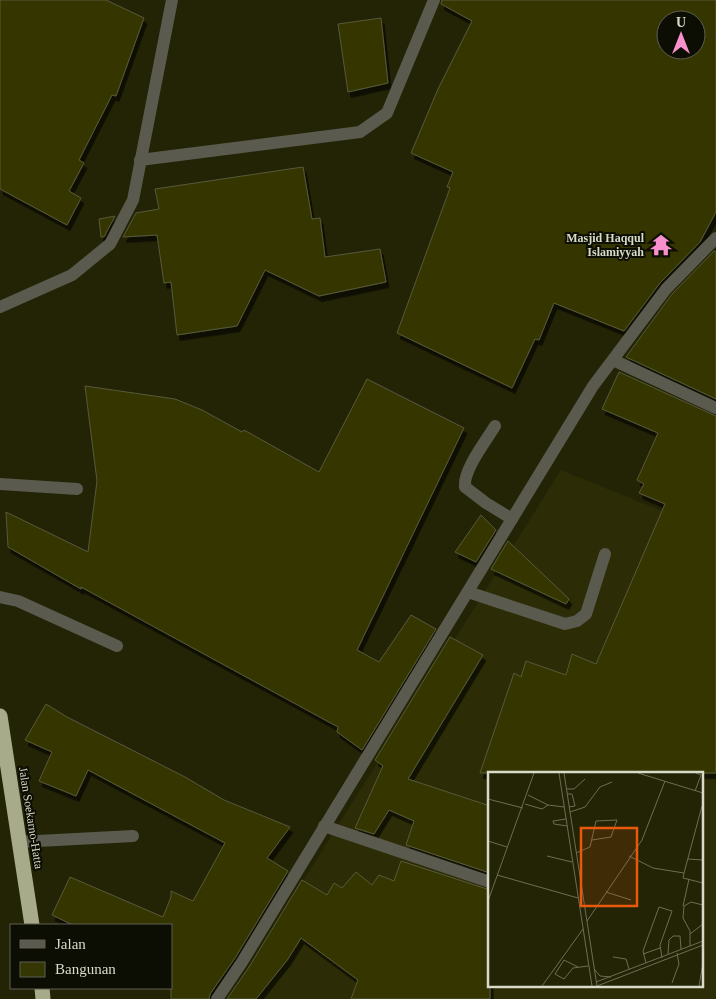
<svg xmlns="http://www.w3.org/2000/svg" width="716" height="999" font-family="'Times New Roman',serif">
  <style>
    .built { fill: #2c2d06; fill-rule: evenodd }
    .building { fill: #343603; stroke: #57593a; fill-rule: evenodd; filter: url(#shadow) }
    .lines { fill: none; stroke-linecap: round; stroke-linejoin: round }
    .lane { stroke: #5a5b4e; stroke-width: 12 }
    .street { stroke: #5a5b4e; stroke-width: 12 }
    .highway { stroke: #a8ab89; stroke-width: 15 }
    .labels { text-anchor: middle; stroke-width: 4; stroke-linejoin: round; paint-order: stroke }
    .poi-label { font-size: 12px; font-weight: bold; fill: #d9dbc9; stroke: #0c0d03; text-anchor: end }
    .street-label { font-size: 12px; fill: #d9dbc9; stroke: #0c0d03 }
    .inset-road { fill: none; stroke: #6c6d54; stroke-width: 1 }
    .view { fill: #e8590c; fill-opacity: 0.15; stroke: #e8590c; stroke-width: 2.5 }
    .inset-edge { fill: none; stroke: #d9dbc9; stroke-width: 2.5 }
  </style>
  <defs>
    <filter id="shadow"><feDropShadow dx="3" dy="5.5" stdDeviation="0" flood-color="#0009"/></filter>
  </defs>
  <rect width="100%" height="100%" fill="#232406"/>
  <path class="built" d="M561 470 716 533V999H229ZM490 773H702V985H490Z"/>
  <g class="building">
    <path d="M0 0H106L144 18 116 96 112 95 79 160 84 163 69 191 81 198 67 225 0 189Z"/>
    <path d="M442 0H716V212L700 242 660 283 624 331 554 303 539 340 535 339 512 388 397 333 450 188 447 187 453 172 411 153 438 89 472 21 441 4ZM666 20H696V50H666Z"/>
    <path d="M381 18 388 83 348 92 338 24Z"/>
    <path d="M303 167 312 219 320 218 325 257 380 249 386 282 319 296 265 270 237 326 177 335 171 282 164 283 157 235 123 237 136 213 159 209 155 189Z"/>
    <path d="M115 216 104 237H101L99 219Z"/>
    <path d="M714 251 716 252V399L626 357 672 294Z"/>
    <path d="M619 372 716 416V773H480L514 673 521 677 526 661 566 675 572 654 596 664 665 504 639 493 644 484 637 480 658 433 602 409Z"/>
    <path d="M367 379 464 428 357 650 379 662 411 615 436 629 362 750 337 732 338 727 81 587V589L8 547 6 512 88 552 97 481 85 386 175 399 202 410 242 432 244 430 319 472Z"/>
    <path d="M481 515 496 530 476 562 455 552Z"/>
    <path d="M508 541 569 599 566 604 491 569Z"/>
    <path d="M450 637 483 655 408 779 490 806V873L406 845 414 821 389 810 374 834 355 828 383 766 375 760Z"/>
    <path d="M46 704 67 717 185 777 224 800 290 827 267 858 288 871 235 958 210 994 209 999H171V925H73L52 915 70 877 163 917 171 897V891L193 901 225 843 88 770 76 796 39 781 52 752 25 740Z"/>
    <path d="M401 861 490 890V999H351L358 980 301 938 288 959 256 999H227L249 967 302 880 327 895 334 883 342 888 356 872 372 885 379 875 394 881Z"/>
  </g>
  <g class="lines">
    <g class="lane">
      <path d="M140 160 360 132 387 113 434 0"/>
      <path d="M0 307 72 275 110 244 133 200 172 0"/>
      <path d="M495 426C486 441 463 470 465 487L486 503 512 519"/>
      <path d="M0 484 77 489"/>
      <path d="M468 592 565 624 577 621 586 614 605 554"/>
      <path d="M0 597 18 601 117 646"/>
      <path d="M324 826 490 882"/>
      <path d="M19 842 133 836"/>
    </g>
    <g class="street">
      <path d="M613 360 716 408"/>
      <path d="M217 999 242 962 593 386 666 289 716 238"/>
    </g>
    <g class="highway">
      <path d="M0 716 32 925"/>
      <path d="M42 988 43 999"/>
    </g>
  </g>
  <defs>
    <g id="temple-bare" transform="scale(1.725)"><path d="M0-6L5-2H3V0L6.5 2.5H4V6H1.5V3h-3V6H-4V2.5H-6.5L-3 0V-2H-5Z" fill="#f790cd" stroke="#0c0d03" stroke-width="2.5" paint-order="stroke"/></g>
  </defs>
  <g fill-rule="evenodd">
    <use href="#temple-bare" x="661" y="245"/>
  </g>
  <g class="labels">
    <g class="poi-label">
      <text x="644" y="242">Masjid Haqqul<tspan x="644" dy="14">Islamiyyah</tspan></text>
    </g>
    <g class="street-label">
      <text transform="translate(31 818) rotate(81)" y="4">Jalan Soekarno-Hatta</text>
    </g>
  </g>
  <g transform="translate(488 772)">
    <rect width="215" height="215" fill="#232406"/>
    <path class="inset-road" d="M71 1 104 214M76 1 109 214M150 1 215 21M79 17H86L97 7M207 19 213 3 208 1M79 22H84L87 34 81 35M0 27 35 36M37 32 54 37 60 33 40 23M60 33 76 35M82 40 97 35 112 15 124 10M78 47 65 49 66 52 79 54M0 69 19 75M88 81 102 75 108 49 129 48 123 65 104 68M59 84 84 90M141 84 165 96 196 101 195 106 215 111M200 87 215 88M196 101 214 34M9 103 90 126M118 120 143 128M0 129 46 1M195 134 201 107M99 149 154 68 177 9M202 162 215 152M202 174V159L195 146 196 134 203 130 215 133M155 182 172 176M180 182 181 168 185 164H192L193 177M125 185 138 187 141 197M158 191 155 179 171 135 184 139 172 173 174 186M107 198 112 204 123 205M76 207 67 202 76 188 90 195M76 207 85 196 100 194M108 210 215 169M184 211 191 192 189 181M54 214 95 157M109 214 215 173M211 214 215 191"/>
    <path class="view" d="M93 56H149V134H93Z"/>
    <rect width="215" height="215" class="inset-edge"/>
  </g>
  <rect x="10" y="924" width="162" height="65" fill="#0c0d03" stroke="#5e5f52"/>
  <rect x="20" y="940" width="25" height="8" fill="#5a5b4e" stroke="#5e5f52"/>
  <text x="55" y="949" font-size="15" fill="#d9dbc9">Jalan</text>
  <rect x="20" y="962" width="25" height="15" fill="#343603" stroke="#5e5f52"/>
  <text x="55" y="974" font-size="15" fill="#d9dbc9">Bangunan</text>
  <g transform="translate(681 35)"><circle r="24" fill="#0c0d03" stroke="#5e5f52"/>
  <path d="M0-4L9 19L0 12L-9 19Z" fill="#f790cd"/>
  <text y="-8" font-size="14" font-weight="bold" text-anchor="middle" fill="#d9dbc9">U</text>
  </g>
</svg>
